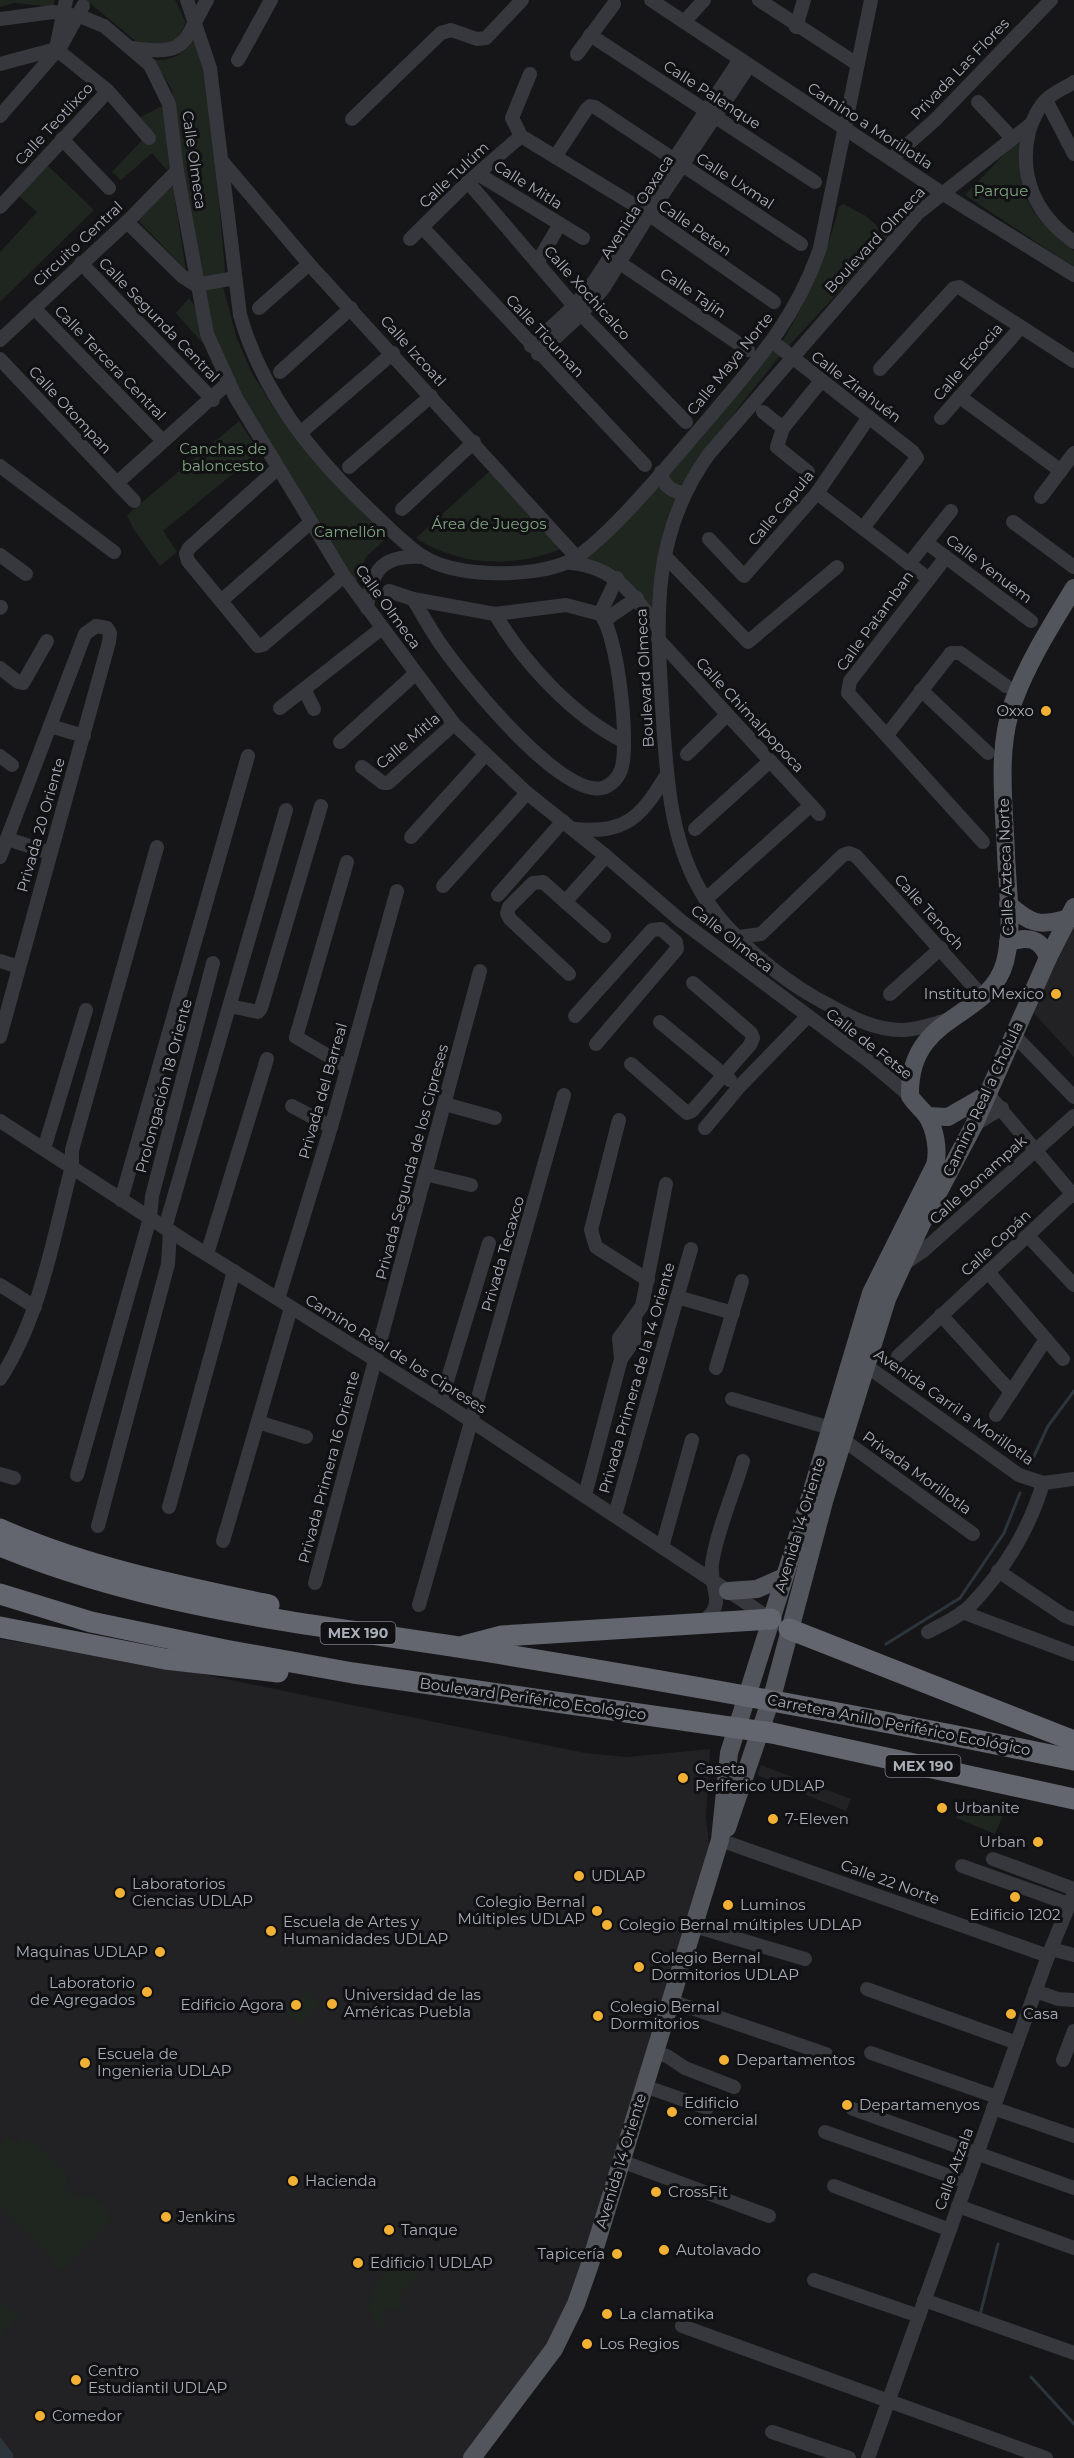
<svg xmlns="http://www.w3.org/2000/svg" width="1074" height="2458" font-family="Montserrat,sans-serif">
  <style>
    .built { fill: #222225 }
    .green { fill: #1e261f }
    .water { fill: #2c353c }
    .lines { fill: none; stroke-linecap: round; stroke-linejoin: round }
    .stream { stroke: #2c353c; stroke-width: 3 }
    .minor { stroke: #37383d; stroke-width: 14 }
    .major { stroke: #53555c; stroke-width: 18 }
    .highway { stroke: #63666e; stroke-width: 21 }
    .poi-dot { fill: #f2b134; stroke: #111113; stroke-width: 2 }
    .labels { text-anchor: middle; stroke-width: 6; stroke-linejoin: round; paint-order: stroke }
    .shield { fill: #111113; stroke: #7b7e86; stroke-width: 1.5 }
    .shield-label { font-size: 14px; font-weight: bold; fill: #a8adb8 }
    .street-label { font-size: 15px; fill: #a8adb8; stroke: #111113 }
    .park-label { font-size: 15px; fill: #7fa381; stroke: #111113 }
    .poi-label { font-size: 15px; fill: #a8adb8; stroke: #111113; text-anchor: start }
  </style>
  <rect width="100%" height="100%" fill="#161618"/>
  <g class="built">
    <path d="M1074 920V1057L1031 1010Z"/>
    <path d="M0 1639 182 1670 585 1753 627 1757 710 1749 706 1818 710 1852 572 2301 549 2348 464 2458H0Z"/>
    <path d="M761 1765 851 1799 846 1811 757 1775Z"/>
  </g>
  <g class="green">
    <path d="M0 0H54V7L14 3 0 7Z"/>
    <path d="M86 0H175L186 23 174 44 138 43Z"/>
    <path d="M193 40C211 64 221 230 225 270L224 276 204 281 182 164 172 90 154 60C172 60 182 56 193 40Z"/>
    <path d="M164 105 169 168 167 170 152 153 121 180 112 172 145 137 133 121Z"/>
    <path d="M1017 141 1020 142C1017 199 1031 216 1074 251V267L965 195Z"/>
    <path d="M46 164 94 210 0 302V252L37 212 19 196Z"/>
    <path d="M170 186 173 187 186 270 136 218Z"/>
    <path d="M843 204 866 216 889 237 787 348 781 344C809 296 825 261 839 207Z"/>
    <path d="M222 283 237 339 252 373 275 410 318 464 390 535 366 557 356 582 334 552 255 423 207 328 200 289Z"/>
    <path d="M189 298 195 307 206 347 176 313Z"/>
    <path d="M775 347 783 352 738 408 683 489 676 488 667 474Z"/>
    <path d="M239 421 258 450 256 455 163 531 177 552 160 566 134 530 127 515Z"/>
    <path d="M492 469 563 548C516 568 460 567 416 538Z"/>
    <path d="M659 483 677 497 670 515 655 608 652 611C631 578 622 571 585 558Z"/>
    <path d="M963 1799 1003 1815 995 1834 956 1818Z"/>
    <path d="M307 1990 320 2003 299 2025 286 2013Z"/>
    <path d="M7 2136 18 2144 22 2138 28 2143 32 2140 64 2172 68 2180 64 2188 76 2198 80 2193 87 2199 91 2195 109 2211 111 2220 63 2271 51 2266 55 2261 0 2207V2144Z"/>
    <path d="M395 2258 428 2259V2267L420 2269 411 2285 402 2289 401 2311 385 2307V2314L381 2319 387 2330 378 2328 368 2307 375 2286Z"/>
    <path d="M0 2301 19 2317 0 2335Z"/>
  </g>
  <path class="water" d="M0 2437 13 2454V2458H0Z"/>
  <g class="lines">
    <g class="stream">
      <path d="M1029 1467 1048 1426 1074 1391"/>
      <path d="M886 1644 960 1598 1004 1533 1020 1493"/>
      <path d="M980 2315 998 2244"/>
      <path d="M1031 2377 1074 2424"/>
    </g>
    <g class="minor">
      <path d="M187 0 210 68 240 315C262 392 310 453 368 508 385 524 403 543 422 556 456 578 532 578 568 562 603 546 676 456 704 424 752 367 796 320 820 248L871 0"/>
      <path d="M651 0 942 193 1074 275"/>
      <path d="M759 0 857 64"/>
      <path d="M0 19 53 12 82 17 104 26 150 65 169 104 177 171 207 334 236 398 344 576 454 724 527 793 606 856 680 920 871 1063 910 1096"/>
      <path d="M684 22 704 0"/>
      <path d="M796 27 804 0"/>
      <path d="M590 35 815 182"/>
      <path d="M57 44 66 0"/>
      <path d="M132 48C188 56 182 44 207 0"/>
      <path d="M56 49 108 91 149 138"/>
      <path d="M577 54 614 4"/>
      <path d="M238 60 271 0"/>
      <path d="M0 64 56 49"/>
      <path d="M530 74 512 118 521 136 641 209 774 302"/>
      <path d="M1074 82C1065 88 1054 92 1047 99 1039 106 1032 121 1029 131 1018 177 1036 215 1074 242"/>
      <path d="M1046 100 1074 154"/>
      <path d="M978 102 1012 138"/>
      <path d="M0 116 61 46 83 6"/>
      <path d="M352 119 441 33 451 30 477 39 486 38 522 0"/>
      <path d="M62 139 109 188"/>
      <path d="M555 157 586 110 590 106 595 107 801 244"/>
      <path d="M891 159 935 120 1051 0"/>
      <path d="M221 160 309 264 581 562"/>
      <path d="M478 174 583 238"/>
      <path d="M468 182 581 314 686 422"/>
      <path d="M0 207 108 91"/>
      <path d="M127 222 182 276 196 285 235 278"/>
      <path d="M423 228 645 465"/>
      <path d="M410 239 468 182 521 136"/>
      <path d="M81 263 213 400"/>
      <path d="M537 263 560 224"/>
      <path d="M620 263 748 350"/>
      <path d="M34 308 162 440"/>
      <path d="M259 308 309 264"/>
      <path d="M0 340 127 222 177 171"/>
      <path d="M773 342 913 452 917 458 863 528"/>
      <path d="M531 346 575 305 595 280 740 59"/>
      <path d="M538 354 581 314 603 289 648 216 749 66"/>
      <path d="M0 359 134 501"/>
      <path d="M880 369 954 288 959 287 1074 361"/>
      <path d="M280 372 351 308"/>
      <path d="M960 397 1061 471"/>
      <path d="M763 412 783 428"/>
      <path d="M941 418 1020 328"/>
      <path d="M306 428 393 353"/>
      <path d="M0 466 114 552"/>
      <path d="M349 467 431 396"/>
      <path d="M278 468 189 548 186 554 188 561 258 646 263 645 344 576"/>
      <path d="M661 472C663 485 671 492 685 493"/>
      <path d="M808 472 777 447 783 428 821 381"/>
      <path d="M117 483 229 382"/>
      <path d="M817 493 929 579"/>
      <path d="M1041 497 1074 453"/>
      <path d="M402 509 474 442"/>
      <path d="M1013 522 1074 567"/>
      <path d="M709 539 744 576 817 493 869 417"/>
      <path d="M927 543 1031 621"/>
      <path d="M0 555 26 574"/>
      <path d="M665 556 748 642 837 567"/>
      <path d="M946 557 850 681 848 693 983 842"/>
      <path d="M571 563C614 567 634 594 657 627"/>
      <path d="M909 564 951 511"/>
      <path d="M389 591 413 599 495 614 566 605 600 614"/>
      <path d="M413 599C423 615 431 631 442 646 465 679 560 797 602 788 611 786 618 778 621 770 630 746 618 633 600 614"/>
      <path d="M221 601 311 522"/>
      <path d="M0 608 1 607"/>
      <path d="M367 608C371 569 383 554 424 557"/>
      <path d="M495 614C523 662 573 716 623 741"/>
      <path d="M600 614 617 578"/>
      <path d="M605 620 637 598"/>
      <path d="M658 639 819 814"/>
      <path d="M0 668 18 682 23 683 47 641"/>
      <path d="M304 689 314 709"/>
      <path d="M921 690 988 753"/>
      <path d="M280 708 382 628"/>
      <path d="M50 726 84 736"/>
      <path d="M887 735 951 653H960L1006 686"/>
      <path d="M340 742 415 674"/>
      <path d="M687 754 727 715"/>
      <path d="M0 756 12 765"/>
      <path d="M362 767 383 783H388L454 724"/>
      <path d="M574 829C626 834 640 818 666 776"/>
      <path d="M695 829 770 761"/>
      <path d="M411 837 485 755"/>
      <path d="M8 839 50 853"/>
      <path d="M0 857 85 634 96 626 107 628 110 633 109 642 0 1037"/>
      <path d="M443 886 527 793"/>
      <path d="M498 895 563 821"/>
      <path d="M706 899 811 805"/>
      <path d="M565 902 606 856"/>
      <path d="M739 937 761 934 843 855 849 853 856 856 982 996"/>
      <path d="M0 961 19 967"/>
      <path d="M569 974 510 919 507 913 509 907 533 883 543 882 604 936"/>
      <path d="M890 994 941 948"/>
      <path d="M230 1006 258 1012 261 1008 321 806"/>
      <path d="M575 1016 652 930 661 929 676 942 677 949 596 1044"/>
      <path d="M947 1020C933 1024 917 1030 902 1030 870 1030 841 1012 814 997 777 976 730 936 706 900 671 846 667 783 663 721 657 624 648 538 709 454L918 213 1031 124"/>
      <path d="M660 1022 730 1080"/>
      <path d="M1014 1035 1074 1097"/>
      <path d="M631 1064 687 1113 692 1111 750 1045 753 1038 751 1033 693 983"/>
      <path d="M347 1067 296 1037 347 862"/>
      <path d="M988 1094 1074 1196"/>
      <path d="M445 1104 495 1118"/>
      <path d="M292 1106 331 1127"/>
      <path d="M619 1120 591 1230 596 1247 648 1280"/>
      <path d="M0 1121 190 1244 441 1401 772 1620"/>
      <path d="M974 1125 1002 1108"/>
      <path d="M705 1128 739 1087 807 1017"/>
      <path d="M44 1149 86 1010"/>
      <path d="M425 1174 471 1185"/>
      <path d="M121 1200 248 756"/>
      <path d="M165 1228 286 810"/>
      <path d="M1028 1236 1074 1285"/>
      <path d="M207 1254 267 1059"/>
      <path d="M904 1264 923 1251 1074 1116"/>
      <path d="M988 1272 1063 1359"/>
      <path d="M0 1285 35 1307"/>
      <path d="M677 1297 733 1313"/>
      <path d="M278 1299 331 1127 397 891"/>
      <path d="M941 1315 1011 1392"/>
      <path d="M898 1356 1072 1194"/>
      <path d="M621 1359 619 1338 642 1306 666 1184"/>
      <path d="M861 1362 1019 1475 1043 1483 1074 1479"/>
      <path d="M716 1368 742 1281"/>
      <path d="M0 1379C41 1316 53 1238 72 1166V1150L157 847"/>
      <path d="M732 1399 830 1428"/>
      <path d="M441 1401 489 1243"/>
      <path d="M996 1415 1046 1339"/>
      <path d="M258 1422 306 1437"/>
      <path d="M842 1439 973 1534"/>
      <path d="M0 1474 14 1478"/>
      <path d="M77 1475 150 1218 152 1196 213 963"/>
      <path d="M585 1495 621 1359 634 1341 635 1319"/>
      <path d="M169 1507 234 1271"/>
      <path d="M615 1515 691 1249"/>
      <path d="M98 1526 168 1264 170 1231"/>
      <path d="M223 1541 291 1308"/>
      <path d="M662 1547 692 1440"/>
      <path d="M998 1571 1065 1616 1074 1619"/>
      <path d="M315 1583 480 971"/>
      <path d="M419 1605 564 1095"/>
      <path d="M962 1612 1074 1654"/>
      <path d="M701 1623C729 1604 709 1589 712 1564 716 1533 734 1492 743 1461"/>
      <path d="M928 1632C942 1624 960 1617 971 1605 1004 1571 1030 1528 1043 1483"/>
      <path d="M720 1840 1048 1956"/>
      <path d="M993 1859 1074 1889"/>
      <path d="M962 1866 1069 1904"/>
      <path d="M694 1926 805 1959"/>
      <path d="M1051 1949 1074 1955"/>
      <path d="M867 1989 1017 2043"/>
      <path d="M1035 1991 1058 1999 1074 2000"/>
      <path d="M671 2001 826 2054"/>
      <path d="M655 2053 667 2056 685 2068 734 2087"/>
      <path d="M871 2053 997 2097"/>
      <path d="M1063 2060 1074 2031"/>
      <path d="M644 2086 707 2108"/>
      <path d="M993 2108 1074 2136"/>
      <path d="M853 2109 1074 2188"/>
      <path d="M825 2132 967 2182"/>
      <path d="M621 2161 769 2216"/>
      <path d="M834 2186 950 2230"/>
      <path d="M958 2206 1074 2248"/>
      <path d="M814 2280 919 2316"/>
      <path d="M924 2300 1074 2353"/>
      <path d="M682 2326 1046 2458"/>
      <path d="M772 2432 849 2458"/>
      <path d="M868 2458 1048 1956 1074 1893"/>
    </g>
    <g class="major">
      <path d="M1008 904C1031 924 1039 927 1068 918"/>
      <path d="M1008 943C1027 935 1041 938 1048 958"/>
      <path d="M927 1116 948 1117 988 1094"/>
      <path d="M728 1591 757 1589 784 1577"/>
      <path d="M727 1828 774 1690 825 1498 887 1299 921 1225 974 1125 1048 958 1074 907"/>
      <path d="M472 2458 554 2349 576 2304 590 2264 720 1840 729 1753 811 1494 871 1293 935 1165C939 1150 935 1129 927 1116 922 1109 915 1104 910 1096 908 1012 989 1021 1005 962 1014 927 1007 888 1006 853 1004 803 996 748 1014 700 1029 660 1052 624 1074 588"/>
    </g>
    <g class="highway">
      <path d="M0 1529C85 1567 178 1586 269 1605"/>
      <path d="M0 1546C158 1611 317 1624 483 1651 681 1683 878 1719 1074 1760"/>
      <path d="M0 1594 91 1622 225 1650 353 1673 772 1733 1074 1799"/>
      <path d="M0 1627 165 1659 278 1672"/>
      <path d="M789 1629 1074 1741"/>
      <path d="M464 1646 502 1636 771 1619"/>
    </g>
  </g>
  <g class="poi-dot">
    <circle cx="1046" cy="711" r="6"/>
    <circle cx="1056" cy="994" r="6"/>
    <circle cx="683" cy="1778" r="6"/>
    <circle cx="942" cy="1808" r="6"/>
    <circle cx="773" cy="1819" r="6"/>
    <circle cx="1038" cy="1842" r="6"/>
    <circle cx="579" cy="1876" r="6"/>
    <circle cx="120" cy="1893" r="6"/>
    <circle cx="1015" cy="1897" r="6"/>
    <circle cx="728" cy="1905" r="6"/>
    <circle cx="597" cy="1911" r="6"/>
    <circle cx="607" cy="1925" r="6"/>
    <circle cx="271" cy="1931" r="6"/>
    <circle cx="160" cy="1952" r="6"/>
    <circle cx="639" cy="1967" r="6"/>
    <circle cx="147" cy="1992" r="6"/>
    <circle cx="332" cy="2004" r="6"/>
    <circle cx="296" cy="2005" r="6"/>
    <circle cx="1011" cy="2014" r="6"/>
    <circle cx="598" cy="2016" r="6"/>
    <circle cx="724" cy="2060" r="6"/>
    <circle cx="85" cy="2063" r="6"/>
    <circle cx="847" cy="2105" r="6"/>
    <circle cx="672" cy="2112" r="6"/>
    <circle cx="293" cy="2181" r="6"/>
    <circle cx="656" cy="2192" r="6"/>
    <circle cx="166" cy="2217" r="6"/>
    <circle cx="389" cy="2230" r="6"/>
    <circle cx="664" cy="2250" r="6"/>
    <circle cx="617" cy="2254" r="6"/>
    <circle cx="358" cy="2263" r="6"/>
    <circle cx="607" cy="2314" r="6"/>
    <circle cx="587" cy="2344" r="6"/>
    <circle cx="76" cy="2380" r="6"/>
    <circle cx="40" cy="2416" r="6"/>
  </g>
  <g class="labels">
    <g class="shield">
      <rect x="320.5" y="1622" width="75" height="22" rx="4.5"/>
      <rect x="885.5" y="1755" width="75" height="22" rx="4.5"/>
    </g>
    <g class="shield-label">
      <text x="358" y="1638">MEX 190</text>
      <text x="923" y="1771">MEX 190</text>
    </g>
    <g class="street-label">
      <text transform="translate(960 69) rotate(-46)" y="5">Privada Las Flores</text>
      <text transform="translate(712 95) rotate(33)" y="5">Calle Palenque</text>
      <text transform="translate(54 124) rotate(-47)" y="5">Calle Teotlixco</text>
      <text transform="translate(870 126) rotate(33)" y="5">Camino a Morillotla</text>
      <text transform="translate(194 160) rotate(82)" y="5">Calle Olmeca</text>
      <text transform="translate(454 175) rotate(-43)" y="5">Calle Tulúm</text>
      <text transform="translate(735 181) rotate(33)" y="5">Calle Uxmal</text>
      <text transform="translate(528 185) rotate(32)" y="5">Calle Mitla</text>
      <text transform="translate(637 207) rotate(-57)" y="5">Avenida Oaxaca</text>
      <text transform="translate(695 228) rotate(35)" y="5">Calle Peten</text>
      <text transform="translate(875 240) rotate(-47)" y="5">Boulevard Olmeca</text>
      <text transform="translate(78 244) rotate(-43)" y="5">Circuito Central</text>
      <text transform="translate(587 293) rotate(48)" y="5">Calle Xochicalco</text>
      <text transform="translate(693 293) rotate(34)" y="5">Calle Tajín</text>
      <text transform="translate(159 320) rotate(46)" y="5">Calle Segunda Central</text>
      <text transform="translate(545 336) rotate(47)" y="5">Calle Ticuman</text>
      <text transform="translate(413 351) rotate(48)" y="5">Calle Izcoatl</text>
      <text transform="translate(968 362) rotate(-49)" y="5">Calle Escocia</text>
      <text transform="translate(110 363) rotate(46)" y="5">Calle Tercera Central</text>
      <text transform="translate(730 364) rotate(-51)" y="5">Calle Maya Norte</text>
      <text transform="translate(856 387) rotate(37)" y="5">Calle Zirahuén</text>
      <text transform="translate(70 410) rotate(47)" y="5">Calle Otompan</text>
      <text transform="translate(781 508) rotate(-50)" y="5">Calle Capula</text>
      <text transform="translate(989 569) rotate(37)" y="5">Calle Yenuem</text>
      <text transform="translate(388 607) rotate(54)" y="5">Calle Olmeca</text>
      <text transform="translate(875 621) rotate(-54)" y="5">Calle Patamban</text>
      <text transform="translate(645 678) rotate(-93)" y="5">Boulevard Olmeca</text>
      <text transform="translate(750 715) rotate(47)" y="5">Calle Chimalpopoca</text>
      <text transform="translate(408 741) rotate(-40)" y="5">Calle Mitla</text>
      <text transform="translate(41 825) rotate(-74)" y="5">Privada 20 Oriente</text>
      <text transform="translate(1006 867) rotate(-92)" y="5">Calle Azteca Norte</text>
      <text transform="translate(929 912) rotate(48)" y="5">Calle Tenoch</text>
      <text transform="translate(732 939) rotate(38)" y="5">Calle Olmeca</text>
      <text transform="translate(869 1044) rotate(38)" y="5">Calle de Fetse</text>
      <text transform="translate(164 1086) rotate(-75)" y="5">Prolongación 18 Oriente</text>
      <text transform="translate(323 1091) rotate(-74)" y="5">Privada del Barreal</text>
      <text transform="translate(983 1099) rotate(-65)" y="5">Camino Real a Cholula</text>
      <text transform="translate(412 1162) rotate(-75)" y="5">Privada Segunda de los Cipreses</text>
      <text transform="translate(978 1180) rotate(-42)" y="5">Calle Bonampak</text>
      <text transform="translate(996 1243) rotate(-43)" y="5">Calle Copán</text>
      <text transform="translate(503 1254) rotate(-74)" y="5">Privada Tecaxco</text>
      <text transform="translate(396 1354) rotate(32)" y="5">Camino Real de los Cipreses</text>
      <text transform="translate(637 1378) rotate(-74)" y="5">Privada Primera de la 14 Oriente</text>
      <text transform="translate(954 1407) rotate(35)" y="5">Avenida Carril a Morillotla</text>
      <text transform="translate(329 1467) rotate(-75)" y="5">Privada Primera 16 Oriente</text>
      <text transform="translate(917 1473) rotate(36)" y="5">Privada Morillotla</text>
      <text transform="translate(800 1525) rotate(-73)" y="5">Avenida 14 Oriente</text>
      <text transform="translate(533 1699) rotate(8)" y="5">Boulevard Periférico Ecológico</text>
      <text transform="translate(899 1725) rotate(11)" y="5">Carretera Anillo Periférico Ecológico</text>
      <text transform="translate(890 1882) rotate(20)" y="5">Calle 22 Norte</text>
      <text transform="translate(621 2161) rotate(-73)" y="5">Avenida 14 Oriente</text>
      <text transform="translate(954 2169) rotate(-70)" y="5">Calle Atzala</text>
    </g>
    <g class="park-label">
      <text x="1001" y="196">Parque</text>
      <text x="223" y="454">Canchas de<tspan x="223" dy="17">baloncesto</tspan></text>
      <text x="489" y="529">Área de Juegos</text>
      <text x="350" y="537">Camellón</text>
    </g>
    <g class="poi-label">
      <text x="1034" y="716" text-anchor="end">Oxxo</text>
      <text x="1044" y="999" text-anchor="end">Instituto Mexico</text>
      <text x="695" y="1774">Caseta<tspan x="695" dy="17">Periferico UDLAP</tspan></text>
      <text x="954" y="1813">Urbanite</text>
      <text x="785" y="1824">7-Eleven</text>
      <text x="1026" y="1847" text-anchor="end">Urban</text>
      <text x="591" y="1881">UDLAP</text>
      <text x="132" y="1889">Laboratorios<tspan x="132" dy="17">Ciencias UDLAP</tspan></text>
      <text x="585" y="1907" text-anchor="end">Colegio Bernal<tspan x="585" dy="17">Múltiples UDLAP</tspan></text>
      <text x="740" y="1910">Luminos</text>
      <text x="1015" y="1920" text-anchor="middle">Edificio 1202</text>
      <text x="283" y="1927">Escuela de Artes y<tspan x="283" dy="17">Humanidades UDLAP</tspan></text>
      <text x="619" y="1930">Colegio Bernal múltiples UDLAP</text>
      <text x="148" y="1957" text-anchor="end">Maquinas UDLAP</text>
      <text x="651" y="1963">Colegio Bernal<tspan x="651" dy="17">Dormitorios UDLAP</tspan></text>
      <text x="135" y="1988" text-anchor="end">Laboratorio<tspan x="135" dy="17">de Agregados</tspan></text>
      <text x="344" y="2000">Universidad de las<tspan x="344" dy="17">Américas Puebla</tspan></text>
      <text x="284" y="2010" text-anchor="end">Edificio Agora</text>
      <text x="610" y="2012">Colegio Bernal<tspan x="610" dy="17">Dormitorios</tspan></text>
      <text x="1023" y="2019">Casa</text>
      <text x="97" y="2059">Escuela de<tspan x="97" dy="17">Ingenieria UDLAP</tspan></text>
      <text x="736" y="2065">Departamentos</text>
      <text x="684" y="2108">Edificio<tspan x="684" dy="17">comercial</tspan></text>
      <text x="859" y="2110">Departamenyos</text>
      <text x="305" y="2186">Hacienda</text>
      <text x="668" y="2197">CrossFit</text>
      <text x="178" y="2222">Jenkins</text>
      <text x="401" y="2235">Tanque</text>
      <text x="676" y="2255">Autolavado</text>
      <text x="605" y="2259" text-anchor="end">Tapicería</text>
      <text x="370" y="2268">Edificio 1 UDLAP</text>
      <text x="619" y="2319">La clamatika</text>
      <text x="599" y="2349">Los Regios</text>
      <text x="88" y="2376">Centro<tspan x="88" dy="17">Estudiantil UDLAP</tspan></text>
      <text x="52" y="2421">Comedor</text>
    </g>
  </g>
</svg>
